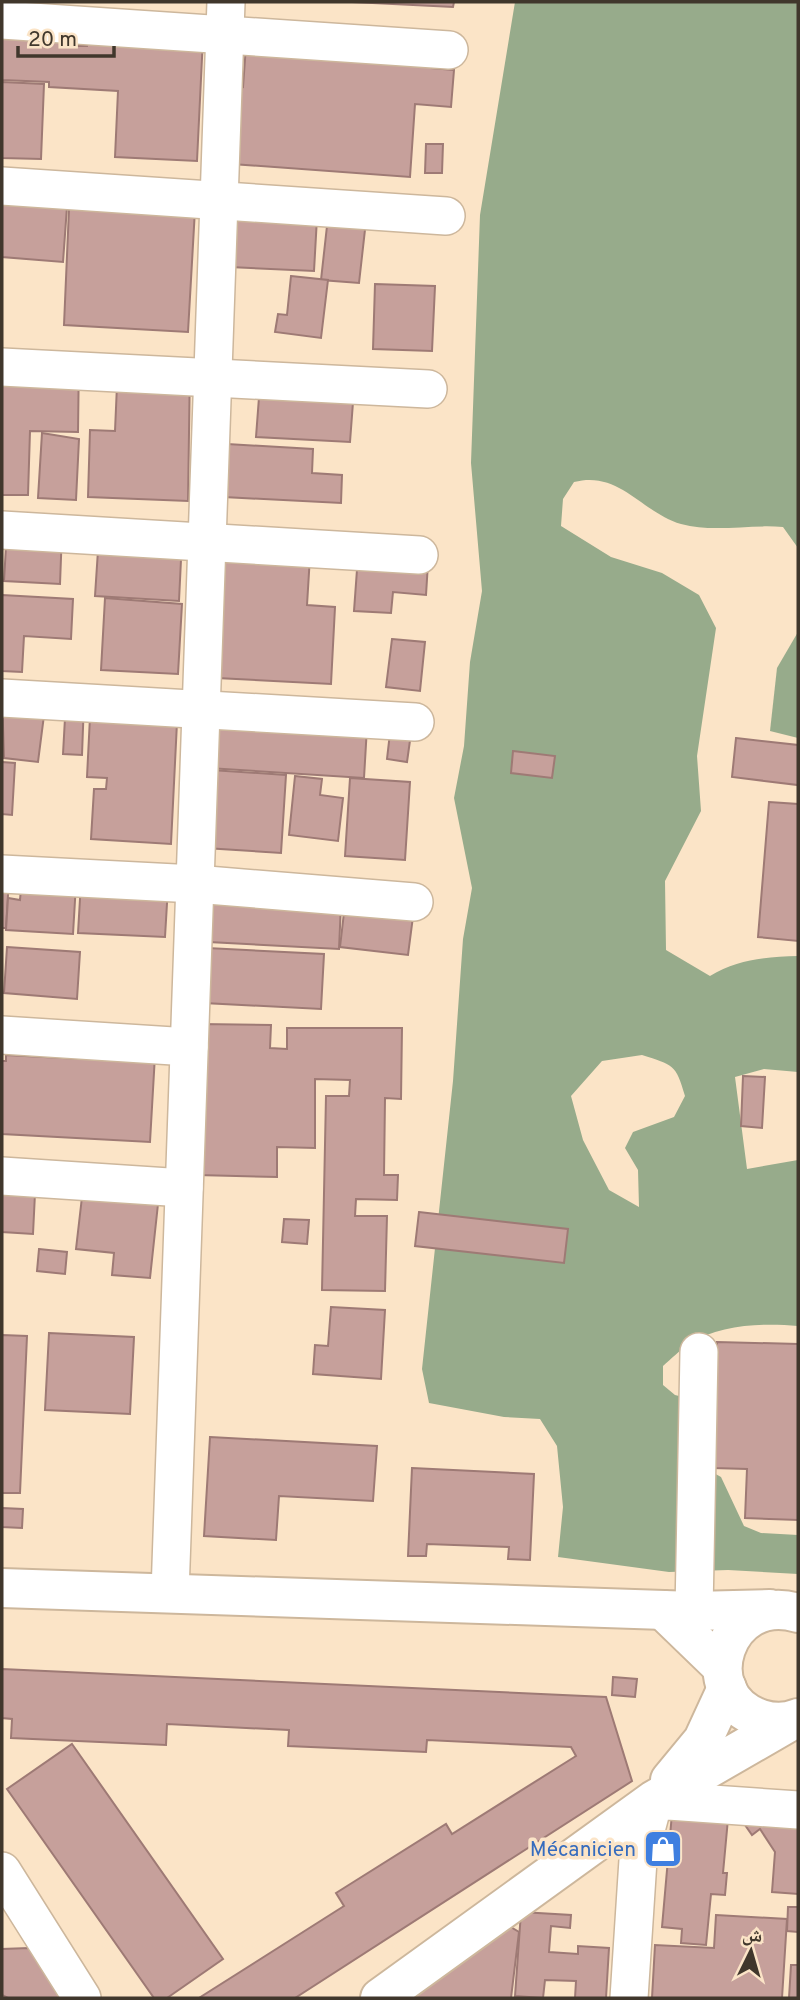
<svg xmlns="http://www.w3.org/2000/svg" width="800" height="2000" font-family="Overpass,'Noto Naskh Arabic',sans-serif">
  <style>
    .forest { fill: #97ab8b; fill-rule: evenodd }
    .building { fill: #c6a09b; stroke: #9e7a75; stroke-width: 2 }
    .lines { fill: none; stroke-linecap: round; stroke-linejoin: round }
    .minor-casing { stroke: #cdb79c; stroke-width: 40 }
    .secondary-casing { stroke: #cdb79c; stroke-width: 42 }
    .primary-casing { stroke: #cdb79c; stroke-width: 42 }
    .minor { stroke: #fff; stroke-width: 37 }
    .secondary { stroke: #fff; stroke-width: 38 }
    .primary { stroke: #fff; stroke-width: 38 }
    .labels { text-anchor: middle; stroke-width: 7; stroke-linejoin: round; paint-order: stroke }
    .shop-label { font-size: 21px; fill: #366cbe; stroke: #fbe4c7; text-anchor: end }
  </style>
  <rect width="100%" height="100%" fill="#fbe4c7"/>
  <g class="forest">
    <path d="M515 2H798V548L783 527C749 524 714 533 681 524 642 513 620 470 574 482L563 499 561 526 611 557 662 573 699 595 716 628 697 756 701 811 665 881 666 950 710 976C738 959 766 957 798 956V1072L764 1069 735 1077 747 1169 798 1160V1326C763 1323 720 1324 689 1344 680 1350 671 1359 663 1366V1385L675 1395 691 1399 712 1472 721 1477 744 1526 761 1533 798 1535V1574L728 1570 669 1572 558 1557 563 1507 557 1446 540 1419 504 1417 429 1403 422 1369 453 1081 463 939 472 888 454 798 464 746 470 662 482 591 471 463 480 215ZM642 1055C673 1065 676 1064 685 1096L674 1117 633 1132 625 1148 638 1170 639 1207 609 1190 583 1140 571 1096 602 1061Z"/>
    <path d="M798 632V738L770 731 777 668Z"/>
  </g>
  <g class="building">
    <path d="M352 2H454L453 7Z"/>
    <path d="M89 11 204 17 197 161 115 157 118 91 49 87V82L2 80V16L77 20 75 46H87Z"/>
    <path d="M248 18 435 32 432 68 454 70 451 107 415 104 410 177 232 164 238 86 243 87Z"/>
    <path d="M2 82 44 84 41 159 2 158Z"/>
    <path d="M426 144H443L442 173H425Z"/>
    <path d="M2 180 68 193 63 262 2 257Z"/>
    <path d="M70 186 196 192 188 332 64 325Z"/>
    <path d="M234 196 318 200 314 271 230 267Z"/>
    <path d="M330 199 368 203 359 283 321 280Z"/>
    <path d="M291 276 328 280 321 338 275 332 278 314 287 315Z"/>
    <path d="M375 284 435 286 432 351 373 349Z"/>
    <path d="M2 354 79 356 78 432 30 431 28 495H2Z"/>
    <path d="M118 362 190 365 188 501 88 497 90 430 115 431Z"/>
    <path d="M260 384 354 389 350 442 256 437Z"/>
    <path d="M42 433 79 439 76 500 38 498Z"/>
    <path d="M227 444 313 449 312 473 342 475 341 503 224 497Z"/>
    <path d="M7 529 62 531 60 584 4 581Z"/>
    <path d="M99 535 182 539 179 601 95 596Z"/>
    <path d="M225 536 311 540 307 605 335 607 331 684 217 678Z"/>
    <path d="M359 542 429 547 426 595 393 592 391 613 354 611Z"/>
    <path d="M2 595 73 599 71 639 24 636 22 672 2 671Z"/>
    <path d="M105 598 182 604 178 674 101 670Z"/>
    <path d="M392 639 425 642 420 691 386 687Z"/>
    <path d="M2 695 46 700 38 762 4 758Z"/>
    <path d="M91 697 178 702 171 844 91 839 94 789H106L107 778 87 777Z"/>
    <path d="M66 700 84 701 82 755 63 754Z"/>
    <path d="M213 700 368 710 364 778 208 768Z"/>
    <path d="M392 716 413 719 407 762 387 759Z"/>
    <path d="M736 738 798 745V785L732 777Z"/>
    <path d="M513 751 555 756 552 778 511 773Z"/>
    <path d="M2 762 15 763 12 815 2 814V818Z"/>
    <path d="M211 770 286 775 281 853 205 848Z"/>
    <path d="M295 776 322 779 320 795 343 798 338 841 289 835Z"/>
    <path d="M350 778 410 782 405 860 345 856Z"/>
    <path d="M769 802 798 804V941L758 937Z"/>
    <path d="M2 861 10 862 6 928H2Z"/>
    <path d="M23 864 77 867 73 934 6 930 8 898 20 900Z"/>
    <path d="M82 865 169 870 165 937 78 933Z"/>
    <path d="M212 875 342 882 339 949 209 942Z"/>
    <path d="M348 878 417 886 408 955 340 947Z"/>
    <path d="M7 947 80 952 77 999 4 993Z"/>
    <path d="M207 948 324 954 321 1009 204 1003Z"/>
    <path d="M200 1024 271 1025 270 1048 287 1049V1028H402L401 1099 385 1098 384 1175H398L397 1200 356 1199 355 1216H387L385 1291 322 1290 326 1096H349L350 1080 315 1079V1148L277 1147V1177L197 1175Z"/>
    <path d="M81 1051 155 1055 150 1142 2 1134V1061H6V1055L81 1059Z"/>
    <path d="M743 1076 765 1077 762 1128 741 1126Z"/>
    <path d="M2 1171 36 1173 33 1234 2 1232Z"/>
    <path d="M82 1197 158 1204 150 1278 112 1275 114 1253 76 1249Z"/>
    <path d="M419 1212 568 1229 564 1263 415 1246Z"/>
    <path d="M284 1219 309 1220 307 1244 282 1242Z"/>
    <path d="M39 1249 67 1252 65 1274 37 1271Z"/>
    <path d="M331 1307 385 1310 381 1379 313 1374 315 1345 328 1346Z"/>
    <path d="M49 1333 134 1337 130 1414 45 1410Z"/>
    <path d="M2 1335 27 1336 20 1493H2Z"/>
    <path d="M717 1342 798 1344V1520L745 1518 747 1469 713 1468Z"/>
    <path d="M210 1437 377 1446 373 1501 279 1496 276 1540 204 1536Z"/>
    <path d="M412 1468 534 1474 530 1560 508 1559 509 1547 427 1544 426 1556H408Z"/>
    <path d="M2 1508 23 1509 22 1528 2 1527Z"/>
    <path d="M2 1669 606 1697 632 1781 295 1998H199L344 1906 336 1893 446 1824 452 1834 576 1756 571 1747 427 1740 426 1752 288 1746 289 1730 167 1724 166 1745 11 1738 12 1719 2 1718Z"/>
    <path d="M613 1677 637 1679 635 1697 612 1695Z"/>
    <path d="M72 1744 223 1959 167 1998H154L7 1789Z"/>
    <path d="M673 1802 729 1808 723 1873H727L725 1895 711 1894 706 1945 681 1943 682 1929 662 1927Z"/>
    <path d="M729 1802 798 1808V1894L772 1892 775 1852 760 1829 752 1835Z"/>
    <path d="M788 1907H798V1932L787 1931Z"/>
    <path d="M521 1912 571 1915 570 1928 551 1926 549 1952 578 1954V1946L609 1948 606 1998H575L576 1981 545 1980 543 1998 515 1996Z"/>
    <path d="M716 1915 787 1919 782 1998H652L655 1945 714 1948Z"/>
    <path d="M499 1920 519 1932 511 1998H397Z"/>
    <path d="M29 1948 68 1998H8L2 1995V1949Z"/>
    <path d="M791 1965H798V1998H789Z"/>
  </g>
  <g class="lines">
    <g class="minor-casing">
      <g id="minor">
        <path d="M2 20 449 50"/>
        <path d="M2 186 446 216"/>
        <path d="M2 367 428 389"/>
        <path d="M2 530 419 555"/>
        <path d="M2 698 415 722"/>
        <path d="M2 874 195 884 414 902"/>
        <path d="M2 1035 189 1047"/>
        <path d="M2 1176 184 1188"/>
        <path d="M170 1593 226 2"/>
        <path d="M694 1611 699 1352"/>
        <path d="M2 1871 82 1998"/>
        <path d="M629 1998 638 1860 654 1800 798 1810"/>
      </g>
    </g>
    <g class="secondary-casing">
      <g id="secondary">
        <path d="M2 1588 694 1611 770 1609"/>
        <path d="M663 1610 722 1667"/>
      </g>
    </g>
    <g class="primary-casing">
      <g id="primary">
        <path d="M798 1613C725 1591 691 1696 761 1719 774 1723 786 1723 798 1718"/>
        <path d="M670 1780 703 1740 727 1688"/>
        <path d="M380 1998 654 1800 791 1721"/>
      </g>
    </g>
    <use href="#minor" class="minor"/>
    <use href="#secondary" class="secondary"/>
    <use href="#primary" class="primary"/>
  </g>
  <defs>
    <g id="shop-square" transform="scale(2.0125)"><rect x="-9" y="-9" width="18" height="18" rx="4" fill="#3f7fe0" stroke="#fbe4c7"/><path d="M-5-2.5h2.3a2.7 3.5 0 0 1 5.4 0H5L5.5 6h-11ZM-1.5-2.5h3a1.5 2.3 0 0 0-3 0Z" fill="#fff"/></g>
  </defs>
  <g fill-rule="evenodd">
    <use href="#shop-square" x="663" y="1849"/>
  </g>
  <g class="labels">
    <g class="shop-label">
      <text x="636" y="1856">Mécanicien</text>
    </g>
  </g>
  <rect width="800" height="2000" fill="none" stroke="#40372c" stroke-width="7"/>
  <g transform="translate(751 1951) rotate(5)" stroke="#fbe4c7" stroke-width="5" paint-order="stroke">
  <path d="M0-5L12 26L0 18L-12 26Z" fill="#40372c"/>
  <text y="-10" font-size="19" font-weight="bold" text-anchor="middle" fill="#40372c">ش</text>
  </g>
  <path d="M18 46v10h96v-10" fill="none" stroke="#40372c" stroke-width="3.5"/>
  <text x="28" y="46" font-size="21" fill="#40372c" stroke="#fbe4c7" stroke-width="5" paint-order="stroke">20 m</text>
</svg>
